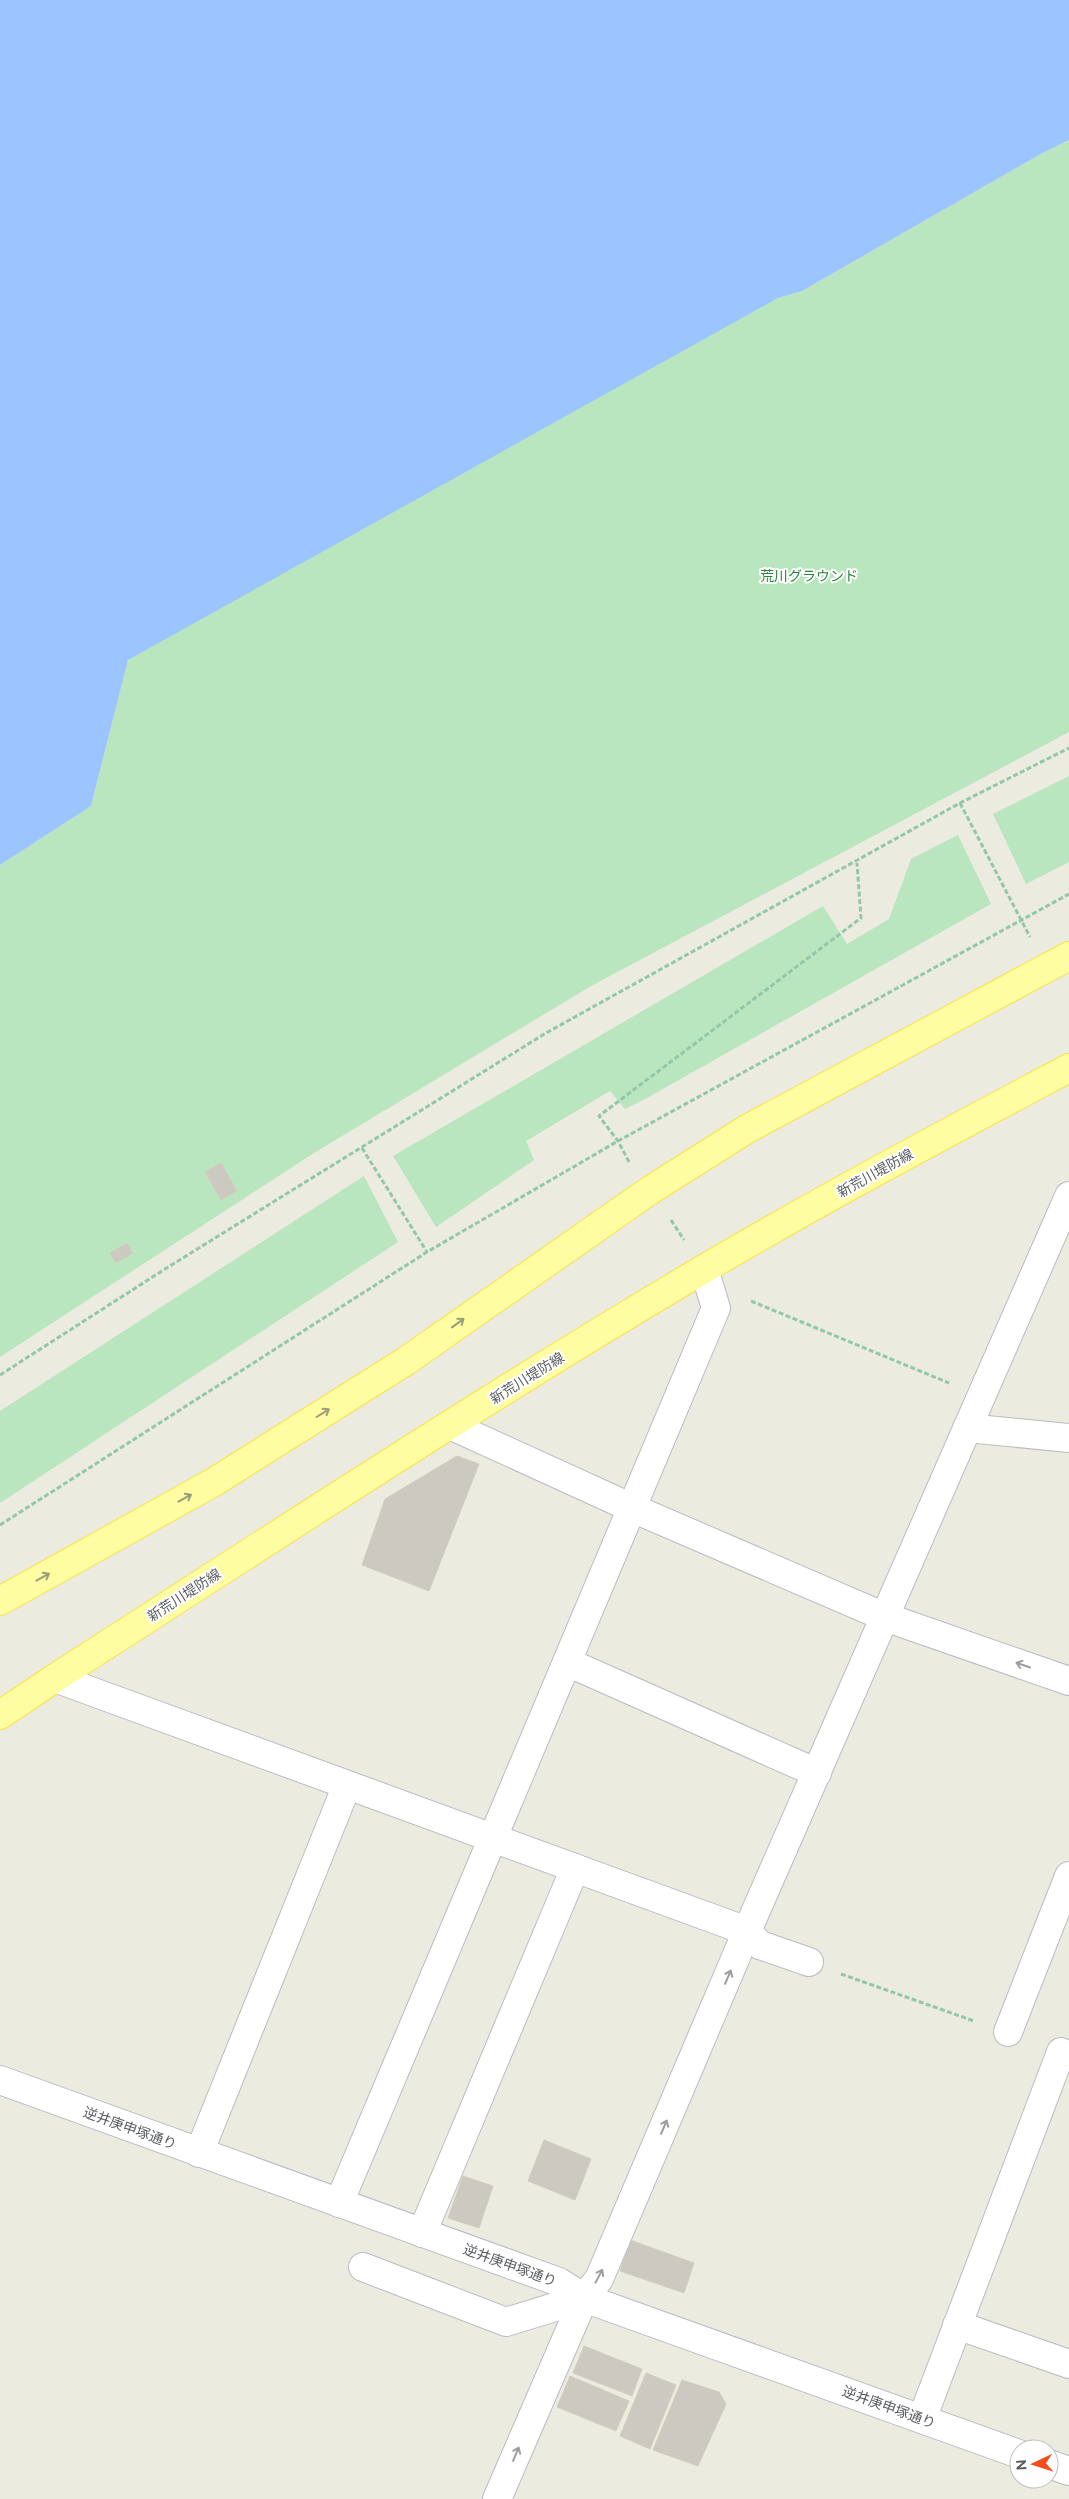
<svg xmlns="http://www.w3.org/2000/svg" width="1069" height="2499" font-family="Figtree,'Noto Sans JP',sans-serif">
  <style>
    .green { fill: #b9e6bf }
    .water { fill: #9cc5ff }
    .building { fill: #cccac0; stroke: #d1cebd }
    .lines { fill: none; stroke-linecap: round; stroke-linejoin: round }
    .minor-casing { stroke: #babbc2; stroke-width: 30 }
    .major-casing { stroke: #fae24a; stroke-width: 30 }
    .path { stroke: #92c7a8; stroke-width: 3; stroke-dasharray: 5 2.5; stroke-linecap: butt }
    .minor { stroke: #fff; stroke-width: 28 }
    .major { stroke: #fffda1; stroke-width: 28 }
    .oneway { stroke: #9b9c7b }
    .oneway2 { stroke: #9b9da0 }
    .labels { text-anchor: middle; stroke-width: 4; stroke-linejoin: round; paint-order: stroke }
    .park-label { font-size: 14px; fill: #2e823f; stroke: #fff }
    .street-label { font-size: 14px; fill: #585b61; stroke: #fff }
  </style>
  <rect width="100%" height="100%" fill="#ecebdf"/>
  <g class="green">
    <path d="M1069 140V732L591 986 314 1153 0 1357V865L91 806 128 660 419 491 778 298 802 291 1039 155Z"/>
    <path d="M1069 776V862L1026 884 993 814Z"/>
    <path d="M958 835 991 904 645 1099 625 1109 610 1091 526 1141 534 1160 436 1227 393 1156 823 906 847 944 889 919 911 859Z"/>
    <path d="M364 1176 398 1242 0 1503V1411Z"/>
  </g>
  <path class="water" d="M0 0H1069V140L1039 155 802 291 778 298 128 660 91 806 0 865Z"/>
  <g class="building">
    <path d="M221 1163 237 1191 221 1200 205 1172Z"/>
    <path d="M127 1243 133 1253 116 1263 110 1253Z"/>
    <path d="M457 1456 479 1464 429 1591 362 1565 385 1499Z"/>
    <path d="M544 2140 591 2159 575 2200 528 2181Z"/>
    <path d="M463 2176 493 2186 479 2228 448 2218Z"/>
    <path d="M630 2240 694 2263 684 2293 620 2271Z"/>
    <path d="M584 2346 642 2369 632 2396 573 2373Z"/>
    <path d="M646 2373 676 2385 650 2449 620 2436Z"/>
    <path d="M570 2376 629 2401 616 2431 557 2407Z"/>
    <path d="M682 2380 719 2392 726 2404 698 2466 653 2450Z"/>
  </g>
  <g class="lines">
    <g class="minor-casing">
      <g id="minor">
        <path d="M450 1425 632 1508 885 1617 1069 1681"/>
        <path d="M967 1428 1069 1438"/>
        <path d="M567 1662 817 1773"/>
        <path d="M55 1678 747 1931 760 1945 809 1962"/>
        <path d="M1008 2032 1069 1876"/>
        <path d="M0 2080 559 2282 584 2298 1019 2454"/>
        <path d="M199 2153 347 1785"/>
        <path d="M339 2203 716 1308 704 1269"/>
        <path d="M422 2233 575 1868"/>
        <path d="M363 2267 506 2322 584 2298"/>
        <path d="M957 2325 1069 2364"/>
        <path d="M922 2419 1061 2052"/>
        <path d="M1049 2464 1069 2471"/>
        <path d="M497 2499 584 2298 599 2279 747 1931 1069 1196"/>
      </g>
    </g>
    <g class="major-casing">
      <g id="major">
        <path d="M0 1601 214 1482 406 1361 649 1191 747 1129 1069 956"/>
        <path d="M0 1715 55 1678C270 1540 484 1399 704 1269 824 1198 947 1133 1069 1068"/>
      </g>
    </g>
    <g class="path">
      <path d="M960 803 1030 937"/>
      <path d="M362 1148 427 1252"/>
      <path d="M629 1162 618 1141 599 1116 861 918 857 863"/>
      <path d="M671 1220 684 1240"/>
      <path d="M751 1301 949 1383"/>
      <path d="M0 1375 165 1269 546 1033 960 803 1069 748"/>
      <path d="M0 1525 427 1252 618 1141 1069 894"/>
      <path d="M841 1974 974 2021"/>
    </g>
    <use href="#minor" class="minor"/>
    <use href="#major" class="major"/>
  </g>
  <defs><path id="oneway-shaft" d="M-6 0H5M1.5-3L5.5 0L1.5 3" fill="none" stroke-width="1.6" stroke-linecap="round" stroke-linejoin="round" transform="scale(1.25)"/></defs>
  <g class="oneway">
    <use href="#oneway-shaft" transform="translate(458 1323) rotate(-36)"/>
    <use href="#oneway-shaft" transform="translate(323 1413) rotate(-32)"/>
    <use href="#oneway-shaft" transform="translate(185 1498) rotate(-29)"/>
    <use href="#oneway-shaft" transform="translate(43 1577) rotate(-29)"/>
  </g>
  <g class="oneway2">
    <use href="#oneway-shaft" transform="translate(1023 1665) rotate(-161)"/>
    <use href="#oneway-shaft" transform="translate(728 1977) rotate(-67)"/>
    <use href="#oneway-shaft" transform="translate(664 2127) rotate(-67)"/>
    <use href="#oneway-shaft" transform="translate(599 2276) rotate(-62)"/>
    <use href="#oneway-shaft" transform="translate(516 2454) rotate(-67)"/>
  </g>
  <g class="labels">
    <g class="park-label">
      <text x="809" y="581">荒川グラウンド</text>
    </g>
    <g class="street-label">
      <text transform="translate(875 1173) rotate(-29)" y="5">新荒川堤防線</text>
      <text transform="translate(527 1378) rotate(-32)" y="5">新荒川堤防線</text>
      <text transform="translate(184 1595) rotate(-33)" y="5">新荒川堤防線</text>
      <text transform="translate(130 2128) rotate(20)" y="5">逆井庚申塚通り</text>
      <text transform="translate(510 2265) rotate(20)" y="5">逆井庚申塚通り</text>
      <text transform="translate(889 2407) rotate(20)" y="5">逆井庚申塚通り</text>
    </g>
  </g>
  <g transform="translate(1034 2464) rotate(266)"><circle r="24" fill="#ffffff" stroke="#bcbdc0"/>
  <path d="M0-4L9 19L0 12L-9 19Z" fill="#f34d1e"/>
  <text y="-8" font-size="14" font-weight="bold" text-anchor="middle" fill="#585b61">N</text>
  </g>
</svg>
